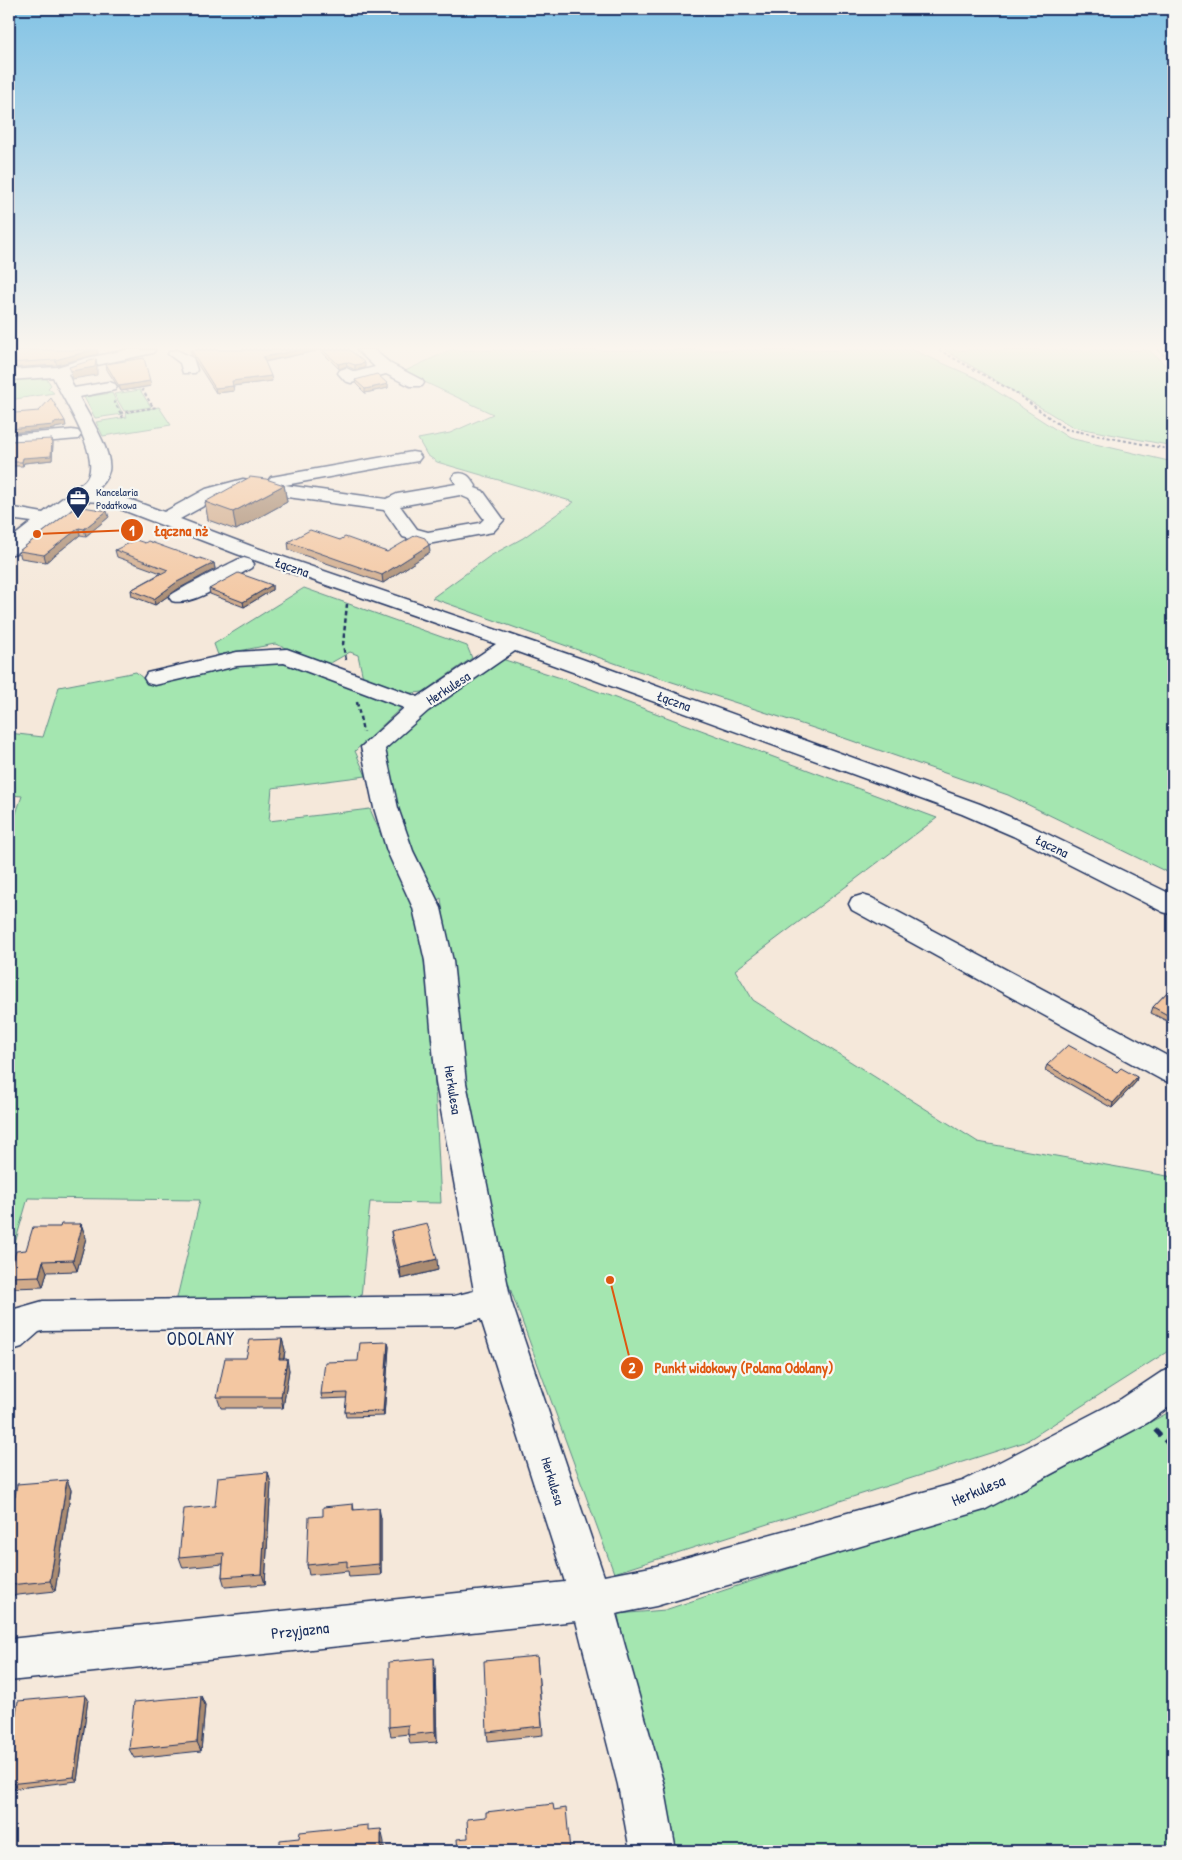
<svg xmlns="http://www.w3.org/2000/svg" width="1182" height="1860" font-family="'Patrick Hand',sans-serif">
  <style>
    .green { fill: #a4e6b0; stroke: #608a87 }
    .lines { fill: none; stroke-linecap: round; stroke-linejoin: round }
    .minor-casing { stroke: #1b2f5e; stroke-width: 3 }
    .path-far2 { stroke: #1b2f5e; stroke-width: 2; stroke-dasharray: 3 2.5; stroke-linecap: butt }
    .path-far1 { stroke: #1b2f5e; stroke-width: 2.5; stroke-dasharray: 4.5 3; stroke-linecap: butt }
    .path { stroke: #1b2f5e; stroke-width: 4.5; stroke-dasharray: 8 5.5; stroke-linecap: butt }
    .minor { fill: #f6f6f2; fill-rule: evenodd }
    .wall { fill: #d1ab8b; stroke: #1b2f5e }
    .shaded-wall { fill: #aa8b71; stroke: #1b2f5e }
    .building { fill: #f3c7a2; stroke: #1b2f5e }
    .labels { text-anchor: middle; stroke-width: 4.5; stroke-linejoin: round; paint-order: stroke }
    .far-poi-label { font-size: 11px; fill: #1b2f5e; stroke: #f6f6f2; text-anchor: start }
    .street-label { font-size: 14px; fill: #1b2f5e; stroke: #f6f6f2 }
    .near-street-label { font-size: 16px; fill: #1b2f5e; stroke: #f6f6f2 }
    .near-neighbourhood-label { font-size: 18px; letter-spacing: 1px; fill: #1b2f5e; stroke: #f6f6f2 }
    .leader { fill: none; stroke: #de5710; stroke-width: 2 }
    .callout-dot { fill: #de5710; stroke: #f6f6f2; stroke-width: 2 }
    .mark-label { font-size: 15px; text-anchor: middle; font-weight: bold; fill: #fff }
    .callout-label { font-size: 15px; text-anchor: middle; font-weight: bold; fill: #de5710; stroke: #f6f6f2; stroke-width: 4.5; stroke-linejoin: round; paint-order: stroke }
  </style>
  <rect width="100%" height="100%" fill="#f5e8da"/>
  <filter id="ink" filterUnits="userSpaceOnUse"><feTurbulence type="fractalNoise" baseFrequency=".02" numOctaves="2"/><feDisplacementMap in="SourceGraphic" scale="10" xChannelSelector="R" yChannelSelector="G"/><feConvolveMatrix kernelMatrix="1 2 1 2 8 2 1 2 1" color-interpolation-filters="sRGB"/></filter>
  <g filter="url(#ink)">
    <g class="green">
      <path d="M450 350H913L976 378 1069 438 1173 462V875L1008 795 841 737 620 665 432 598 490 556 523 538 574 502 437 462 427 455 418 439 450 433 493 414 403 372Z"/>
      <path d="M945 350H1149L1173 372V446L1073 427Z"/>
      <path d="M32 377 47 379 51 385 48 388 54 393 9 400V379Z"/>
      <path d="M140 390 151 407 124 411 114 394Z"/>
      <path d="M112 393 123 414 95 418 84 397Z"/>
      <path d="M159 407 171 425 103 436 96 422 127 417 125 413Z"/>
      <path d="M304 588 467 646 472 658 423 692 404 694 363 678 358 655 350 652 329 664 275 644 218 655 214 644Z"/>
      <path d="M502 659 567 680 937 818 735 970 753 1000 978 1142 1173 1177V1348L1025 1442 614 1573 503 1269 458 1036 441 898 433 903 396 816 381 748 413 718Z"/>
      <path d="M261 661 282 663 403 706 355 751 366 776 272 788 269 821 370 809 420 925 432 1029 441 1203 370 1202 361 1297 176 1302 200 1200 28 1198 9 1264V834L22 796 9 795V733L43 737 59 687 136 672 147 682Z"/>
      <path d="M1173 1410V1851H661L618 1614 665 1610 1022 1491Z"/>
    </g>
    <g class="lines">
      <g class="minor-casing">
        <g id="minor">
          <path d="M126 350H155L153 353 97 365 68 374 74 388 109 382 115 384 117 387 115 390 79 397C88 415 113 451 109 471 107 479 101 485 95 491L112 493 164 512 206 489 243 479 269 483 268 481 271 477 277 476 412 452 418 453 421 457 418 461 412 462 285 485 386 499 397 494 456 484 452 478 455 474C466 471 470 477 476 486L475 488 483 491 504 520 493 532 428 544 403 537 384 510 243 491 220 497 180 519 251 546 582 659 980 804 1031 826 1173 895V915L1163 912 1013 836 962 814 515 651 428 711 385 749 398 808 413 851 441 908 453 961 466 1083 511 1301 604 1576 656 1566 963 1481 1121 1399 1160 1373 1173 1368V1404L1147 1423 984 1510 656 1606 616 1614 664 1785 676 1851H630L618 1785 576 1621 9 1681V1639L565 1582 481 1319 454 1326 43 1331 39 1332 22 1347 9 1351V1315L15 1309 43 1301 454 1296 474 1291 436 1083 425 961 413 908 387 851 374 808 361 747 404 708 284 663 237 666 155 685 147 683 144 678 147 673 237 652 287 649 418 697 496 644 237 554 102 502 82 501 16 553 9 555V540L32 522 9 519V507L43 513 85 481C105 460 62 399 53 377L9 380V370L57 367 87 358ZM460 495 469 499 484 519 480 523 428 532 417 529 400 506Z"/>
          <path d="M177 350 193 358 197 370 195 373H183L180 363 168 354 170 351Z"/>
          <path d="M357 350H374L391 364 422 380 424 383 422 386H410L386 374 351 383 345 381 338 373 340 370 346 368 355 372 375 367Z"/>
          <path d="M72 430 78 431 81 435 78 439 9 445V435Z"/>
          <path d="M244 558 251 560 254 564 251 568C231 579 194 607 172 601L169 597C171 593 227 565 237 560Z"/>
          <path d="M862 895 872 898 1173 1059V1083L1162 1080 852 910 849 904 852 898Z"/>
        </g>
      </g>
      <g class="path-far2">
        <path d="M939 350 1016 393 1065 429 1173 450"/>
        <path d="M1158 350 1173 363"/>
        <path d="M142 389 153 407"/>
        <path d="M114 401 123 418"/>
        <path d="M120 413 158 407"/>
      </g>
      <g class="path-far1">
        <path d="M346 660 343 645 347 604"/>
        <path d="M357 702 363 732"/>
      </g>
      <path class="path" d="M1155 1430 1173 1449"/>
      <use href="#minor" class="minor"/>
    </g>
    <g class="wall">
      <path d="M9 350 98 354 57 365 9 368Z"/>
      <path d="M190 350H350L365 368 355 370 347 366 339 369 320 350 265 362 272 381 233 386 234 391 216 393 191 354Z"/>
      <path d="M106 364 151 386 121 391 107 370Z"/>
      <path d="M355 380 388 384V388L365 393 356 384Z"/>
      <path d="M9 441 53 443 52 460 24 463 23 466H9Z"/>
      <path d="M284 485 287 502 236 530 208 520 205 502Z"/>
      <path d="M109 517 86 536 80 535 46 562 21 558 19 551Z"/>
      <path d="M340 540 387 552H430L383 583 289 550 288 542Z"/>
      <path d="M145 543 198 559 214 563 215 569 178 589 155 605 132 596 131 590 161 573 117 557 115 550Z"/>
      <path d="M272 585V590L244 607 210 594 209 589Z"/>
      <path d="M1173 986V1035L1169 1032 1171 1027 1173 1024 1151 1013 1153 1007Z"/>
      <path d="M1047 1065 1117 1072 1137 1077 1136 1082 1112 1108 1045 1070Z"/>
      <path d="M81 1224 86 1238 77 1271 47 1272 43 1287 12 1288 9 1280V1273L26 1250 60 1227Z"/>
      <path d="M391 1231 438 1270 401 1279 392 1242Z"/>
      <path d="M282 1339 285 1350 284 1359 289 1370 283 1408H221L217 1397 246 1358Z"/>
      <path d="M388 1342 389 1347 384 1416 346 1417 345 1412 347 1398 322 1399 321 1394 358 1361Z"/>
      <path d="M67 1480 71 1490 55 1591 9 1596V1498L15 1497Z"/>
      <path d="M271 1483 265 1584 225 1587 222 1577 223 1564 183 1568 179 1557 215 1506Z"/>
      <path d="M353 1504 354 1510 381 1518V1575L349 1577 348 1571 309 1575 307 1565 323 1516Z"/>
      <path d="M537 1656 543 1735 488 1741 487 1732Z"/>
      <path d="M435 1668 437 1742 410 1744 408 1734 391 1736 389 1727Z"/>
      <path d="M85 1695 88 1699 77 1781 9 1789V1757Z"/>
      <path d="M201 1696 205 1705 201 1751 134 1758 129 1749Z"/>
    </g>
    <g class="shaded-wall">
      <path d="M93 350H98V354L57 365 55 360Z"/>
      <path d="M300 350H320L263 362V357Z"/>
      <path d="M96 359 97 367V375L72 379 71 371Z"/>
      <path d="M346 362 347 366 339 369 338 364Z"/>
      <path d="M365 363V368L355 370V365Z"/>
      <path d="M271 376 272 381 232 386V381Z"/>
      <path d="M150 381 151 386 121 391 119 386Z"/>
      <path d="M388 384V388L365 393V389Z"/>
      <path d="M233 386 234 391 216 393 215 388Z"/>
      <path d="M65 421 66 426 55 428V429L10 433 9 429Z"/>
      <path d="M52 439 53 443 52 460 24 463 23 466 22 462 23 458Z"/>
      <path d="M284 485 287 502 236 530 233 512Z"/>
      <path d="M107 511 109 517 86 536 84 529Z"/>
      <path d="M79 528 80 535 46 562 44 555Z"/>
      <path d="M429 545 430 552 383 583 382 575Z"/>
      <path d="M214 563 215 569 178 589 155 605 154 599 177 582Z"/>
      <path d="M272 585V590L244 607 243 602Z"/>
      <path d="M1137 1077 1136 1082 1112 1108 1113 1103Z"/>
      <path d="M81 1224 86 1238 77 1271 73 1260Z"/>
      <path d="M437 1259 438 1270 401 1279 400 1268Z"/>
      <path d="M43 1261 47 1272 43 1287 39 1276Z"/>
      <path d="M282 1339 285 1350 282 1370 279 1359Z"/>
      <path d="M388 1342 389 1347 384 1416 383 1411Z"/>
      <path d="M287 1359 289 1370 283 1408 281 1397Z"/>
      <path d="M268 1472 271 1483 265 1584 262 1574Z"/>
      <path d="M67 1480 71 1490 55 1591 50 1581Z"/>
      <path d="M379 1508 381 1518V1575L379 1564Z"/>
      <path d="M434 1658 435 1668 437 1742 435 1732Z"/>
      <path d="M85 1695 88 1699 77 1781 74 1777Z"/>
      <path d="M201 1696 205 1705 201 1751 197 1742Z"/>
      <path d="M381 1829 384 1842V1851H381Z"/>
    </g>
    <g class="building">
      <path d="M9 350H93L55 360 9 363Z"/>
      <path d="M191 350H300L263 357 271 376 232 381 233 386 215 388Z"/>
      <path d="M323 350H350L365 363 355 365 346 362 338 364Z"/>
      <path d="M144 358 150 381 119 386 106 364Z"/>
      <path d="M96 359 95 367 71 371 69 367Z"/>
      <path d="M377 374 388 384 365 389 355 380Z"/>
      <path d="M51 398 65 421 54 423V425L9 429 15 413 39 411Z"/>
      <path d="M52 439 51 456 23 458 22 462H9V441Z"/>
      <path d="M250 477 266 479 284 485 233 512 205 502Z"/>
      <path d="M77 506 107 511 84 529 79 528 44 555 19 551Z"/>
      <path d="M310 530 340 540 345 537 387 552 416 535 425 538 429 545 382 575 288 542Z"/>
      <path d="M136 540 145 543 148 541 198 559 200 558 214 563 177 582 154 599 131 590 168 570 115 550Z"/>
      <path d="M238 573 272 585 243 602 209 589Z"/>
      <path d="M1173 986V1018L1153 1007Z"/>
      <path d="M1068 1045 1117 1072 1121 1068 1137 1077 1113 1103 1047 1065Z"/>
      <path d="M427 1223 437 1259 400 1268 391 1231Z"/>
      <path d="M61 1224H81L80 1227H82L73 1260 43 1261 39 1276 9 1277V1273L16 1251 26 1250 33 1227H60Z"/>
      <path d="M282 1339 279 1359H287L281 1397H217L225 1358H246L250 1340Z"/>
      <path d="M388 1342 383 1411 345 1412 347 1393 321 1394 325 1362 358 1361 360 1343Z"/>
      <path d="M268 1472 262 1574 222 1577 224 1553 179 1557 184 1509 215 1506 218 1477Z"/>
      <path d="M67 1480 50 1581 9 1585V1498L15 1497 17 1484Z"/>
      <path d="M353 1504V1510L379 1508V1564L347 1567V1561L307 1565 309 1517 323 1516V1507Z"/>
      <path d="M537 1656 542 1726 487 1732 484 1661Z"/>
      <path d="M434 1658 435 1732 408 1735V1725L389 1727V1662Z"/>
      <path d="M85 1695 74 1777 9 1784V1757L18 1701Z"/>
      <path d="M201 1696 197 1742 129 1749 134 1702Z"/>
      <path d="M553 1804 554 1810 566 1808 570 1851H458L457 1839 468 1838 467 1819 486 1817V1812Z"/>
      <path d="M368 1825V1830L381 1829V1851H280V1840L299 1838 300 1832Z"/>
      <path d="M179 1845V1850L192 1849V1851H123Z"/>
    </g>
  </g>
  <linearGradient id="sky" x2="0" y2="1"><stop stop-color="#82c3e5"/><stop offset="0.57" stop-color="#faf5ee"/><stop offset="1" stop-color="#faf5ee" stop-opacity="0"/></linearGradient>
  <rect width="1182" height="610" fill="url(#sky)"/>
  <defs>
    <g id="office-pin" transform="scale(1.25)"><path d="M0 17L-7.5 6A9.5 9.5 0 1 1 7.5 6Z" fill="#1b2f5e" stroke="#f6f6f2"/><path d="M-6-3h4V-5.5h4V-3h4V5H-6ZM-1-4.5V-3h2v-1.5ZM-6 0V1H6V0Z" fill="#fff"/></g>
  </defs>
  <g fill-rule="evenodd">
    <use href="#office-pin" x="78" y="498"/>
  </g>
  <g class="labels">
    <g class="far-poi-label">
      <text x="96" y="496">Kancelaria<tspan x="96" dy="13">Podatkowa</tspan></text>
    </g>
    <g class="street-label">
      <text transform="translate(292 567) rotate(19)" y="5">Łączna</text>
      <text transform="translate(448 688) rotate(-33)" y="5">Herkulesa</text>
      <text transform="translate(674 701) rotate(20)" y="5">Łączna</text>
      <text transform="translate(1052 846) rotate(26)" y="5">Łączna</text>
      <text transform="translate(453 1090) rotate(81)" y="5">Herkulesa</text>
      <text transform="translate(553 1481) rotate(73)" y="5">Herkulesa</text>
    </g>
    <g class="near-street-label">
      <text transform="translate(978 1490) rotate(-23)" y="6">Herkulesa</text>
      <text transform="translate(300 1630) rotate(-6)" y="6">Przyjazna</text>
    </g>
    <g class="near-neighbourhood-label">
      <text x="201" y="1345">ODOLANY</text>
    </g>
  </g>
  <path class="leader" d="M37 534L132 530M610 1280L632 1368"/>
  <g class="callout-dot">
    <circle cx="37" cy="534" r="5"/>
    <circle cx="610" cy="1280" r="5"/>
    <circle cx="132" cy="530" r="12"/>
    <circle cx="632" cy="1368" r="12"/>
  </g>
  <g class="mark-label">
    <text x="132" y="536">1</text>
    <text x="632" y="1373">2</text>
  </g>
  <g class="callout-label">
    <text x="181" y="536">Łączna nż</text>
    <text x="744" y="1373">Punkt widokowy (Polana Odolany)</text>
  </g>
  <rect width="1182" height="1860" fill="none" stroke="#f6f6f2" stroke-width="30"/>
  <rect x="15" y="15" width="1152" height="1830" fill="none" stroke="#1b2f5e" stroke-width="2" filter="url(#ink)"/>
</svg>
